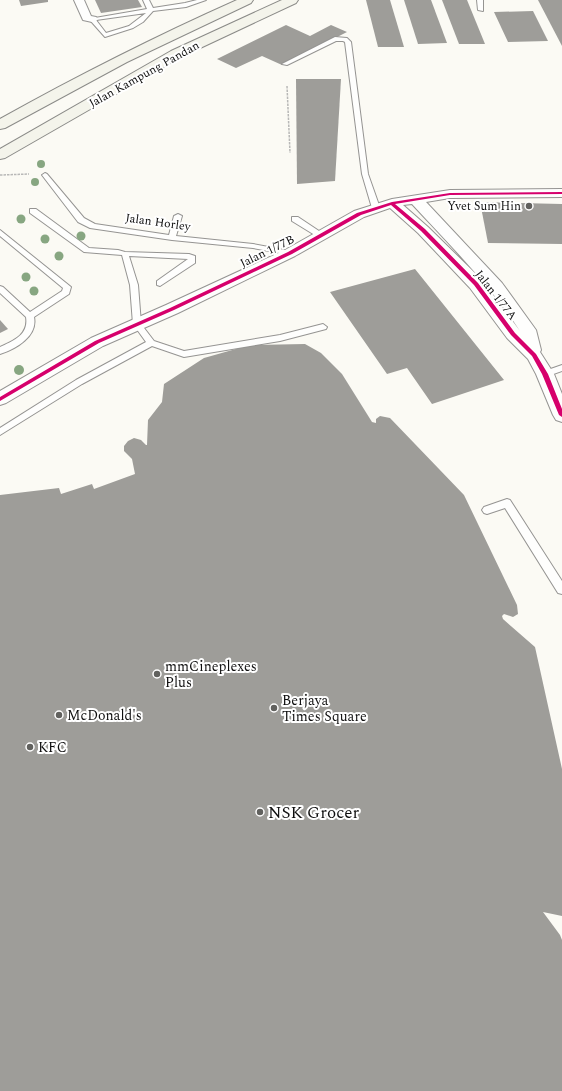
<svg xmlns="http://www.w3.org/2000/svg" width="562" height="1091" font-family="Spectral,serif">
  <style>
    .building { fill: #9e9d99 }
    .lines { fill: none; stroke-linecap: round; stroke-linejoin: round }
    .service-casing { stroke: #959492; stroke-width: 2 }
    .minor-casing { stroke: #959492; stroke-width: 2 }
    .secondary-casing { stroke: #8b8b88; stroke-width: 2 }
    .path { stroke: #b8b8b7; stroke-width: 1.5; stroke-dasharray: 2.5 1; stroke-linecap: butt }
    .service { fill: #fefefd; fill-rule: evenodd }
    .minor { fill: #fefefd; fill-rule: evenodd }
    .secondary { fill: #f4f4eb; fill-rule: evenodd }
    .cycleway-casing { stroke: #fff; stroke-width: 2 }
    .cycleway { fill: #d6006c; fill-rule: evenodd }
    .tree { fill: #87a681 }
    .poi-dot { fill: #61615e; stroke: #fff; stroke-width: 1.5 }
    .labels { text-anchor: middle; stroke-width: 4; stroke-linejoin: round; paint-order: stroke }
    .far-street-label { font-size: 12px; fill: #0e0e0e; stroke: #fff }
    .far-poi-label { font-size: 12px; fill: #0e0e0e; stroke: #fff; text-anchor: end }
    .poi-label { font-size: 14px; fill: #0e0e0e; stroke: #fff; text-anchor: start }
    .near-poi-label { font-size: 17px; fill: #0e0e0e; stroke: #fff; text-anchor: start }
  </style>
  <rect width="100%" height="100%" fill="#fbfaf4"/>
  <g class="building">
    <path d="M19 0H48V2L21 6Z"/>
    <path d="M95 0H138L142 7 101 13Z"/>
    <path d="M366 0H390L404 47H378Z"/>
    <path d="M404 0H431L447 43 418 44Z"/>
    <path d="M442 0H467L485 44H459Z"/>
    <path d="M538 0H562V46Z"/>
    <path d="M533 11 548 41 508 42 494 12Z"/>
    <path d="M286 25 310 36 331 25 347 32 282 65 262 56 236 68 217 59Z"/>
    <path d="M296 79H341L335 181 297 184Z"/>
    <path d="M480 202 562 204V244L488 243Z"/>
    <path d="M415 269 504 380 432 404 407 368 387 374 330 292Z"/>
    <path d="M0 320 8 329 0 333Z"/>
    <path d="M305 344 321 353 342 374 372 422 376 423V419L380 416 390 418 464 495 517 605 518 614 513 617 504 614 502 616 503 619 535 647 562 769V916L543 912 560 935 562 940V1091H0V495L59 488 61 494 92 484 94 489 135 474 132 459 124 451V446L128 441 134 438 141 440 146 445H147L148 420 162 402 164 384 204 358 250 345Z"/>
  </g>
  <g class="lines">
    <g class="service-casing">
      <g id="service">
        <path d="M143 0H149L153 8 185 3 197 0H206L186 7 153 11 143 22 133 28 105 37 89 19 147 9ZM146 13 129 26 106 33 96 20Z"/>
        <path d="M477 0H483V11L478 10Z"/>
        <path d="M335 37 347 38 351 42 368 174 380 208 376 210 372 208 362 174 345 42 343 41H336L287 65 282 64Z"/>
        <path d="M45 173 47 174 84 218 95 224 169 235 174 216 178 214 182 216 176 236 253 244 290 251 294 253 290 255 253 248 172 240 90 228 78 222 42 175Z"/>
        <path d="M30 209H36L89 248 118 250 125 252 189 254 195 256V263L160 286 157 285V281L188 259 129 256 138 285 141 324 154 341 184 351 280 335 323 324 327 327 326 329 280 341 184 357 152 346 82 384 0 435V428L76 380 146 342 133 324 130 285 122 255 84 252 30 213Z"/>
        <path d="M292 217H298L325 235 321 237H318L292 221Z"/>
        <path d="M0 230 71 287 69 294 34 317C38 336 16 349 0 354V347C13 341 29 335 26 317L0 293V286L3 287 30 312 62 291 63 288 0 236Z"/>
        <path d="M562 365V371L545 377 541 374 542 372Z"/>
        <path d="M507 499 510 500 562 581V594L558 593 505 508 487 514 484 513 482 510 484 507Z"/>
      </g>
    </g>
    <g class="minor-casing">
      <g id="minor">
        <path d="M74 0H84L91 16 96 17 98 19 96 21 92 22 83 20Z"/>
        <path d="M562 189V197L450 198 426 202 502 283 536 330 541 350 540 352 554 374 562 394V422L556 420 553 415 536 374 528 359 507 338 470 288 418 233 390 208 364 217 295 256 178 313 103 346 6 403 0 405V391L91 338 166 305 285 250 354 211 392 199 450 190ZM412 204C450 245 490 285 520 331L482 280 428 227 403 205Z"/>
      </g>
    </g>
    <g class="secondary-casing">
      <g id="secondary">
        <path d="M237 0H253L251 3 127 62 5 128 0 129V119C77 76 156 36 237 0Z"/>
        <path d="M282 0H298L296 3 181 57 5 158 0 159V149L171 51Z"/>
      </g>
    </g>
    <g class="path">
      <path d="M287 86 290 153"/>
      <path d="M0 175 29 174"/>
    </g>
    <use href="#service" class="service"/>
    <use href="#minor" class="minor"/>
    <use href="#secondary" class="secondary"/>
    <g class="cycleway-casing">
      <path id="cycleway" d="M562 192V194L450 195 395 204 425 229 478 283 515 333 536 354 548 374 562 409V417L559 415 542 374 532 356 511 335 474 285 421 231 391 205 361 215 292 254 174 310 99 343 0 401V397L95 341 170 308 288 252 357 213 392 202 450 193Z"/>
    </g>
    <use href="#cycleway" class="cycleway"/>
  </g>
  <g class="tree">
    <circle cx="41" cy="164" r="4"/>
    <circle cx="35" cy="182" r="4"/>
    <circle cx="21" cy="219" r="4.5"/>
    <circle cx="81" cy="236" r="4.5"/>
    <circle cx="45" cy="239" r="4.5"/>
    <circle cx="59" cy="256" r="4.5"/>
    <circle cx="26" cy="277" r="4.5"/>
    <circle cx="34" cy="291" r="4.5"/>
    <circle cx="19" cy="370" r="5"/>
  </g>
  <g class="poi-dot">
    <circle cx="529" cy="206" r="4"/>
    <circle cx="157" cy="674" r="4"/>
    <circle cx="274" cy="708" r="4"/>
    <circle cx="59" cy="715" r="4"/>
    <circle cx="30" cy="747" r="4"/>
    <circle cx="260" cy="812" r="4"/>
  </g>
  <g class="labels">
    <g class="far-street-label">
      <text transform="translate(144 74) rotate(-29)" y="4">Jalan Kampung Pandan</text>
      <text transform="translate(158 222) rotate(8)" y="4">Jalan Horley</text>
      <text transform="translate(267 251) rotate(-26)" y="4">Jalan 1/77B</text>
      <text transform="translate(496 295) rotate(52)" y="4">Jalan 1/77A</text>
    </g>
    <g class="far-poi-label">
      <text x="521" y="210">Yvet Sum Hin</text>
    </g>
    <g class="poi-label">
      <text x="165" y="671">mmCineplexes<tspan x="165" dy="16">Plus</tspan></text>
      <text x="282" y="705">Berjaya<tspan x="282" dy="16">Times Square</tspan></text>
      <text x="67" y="720">McDonald's</text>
      <text x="38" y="752">KFC</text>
    </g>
    <g class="near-poi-label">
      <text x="268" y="818">NSK Grocer</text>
    </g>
  </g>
</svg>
